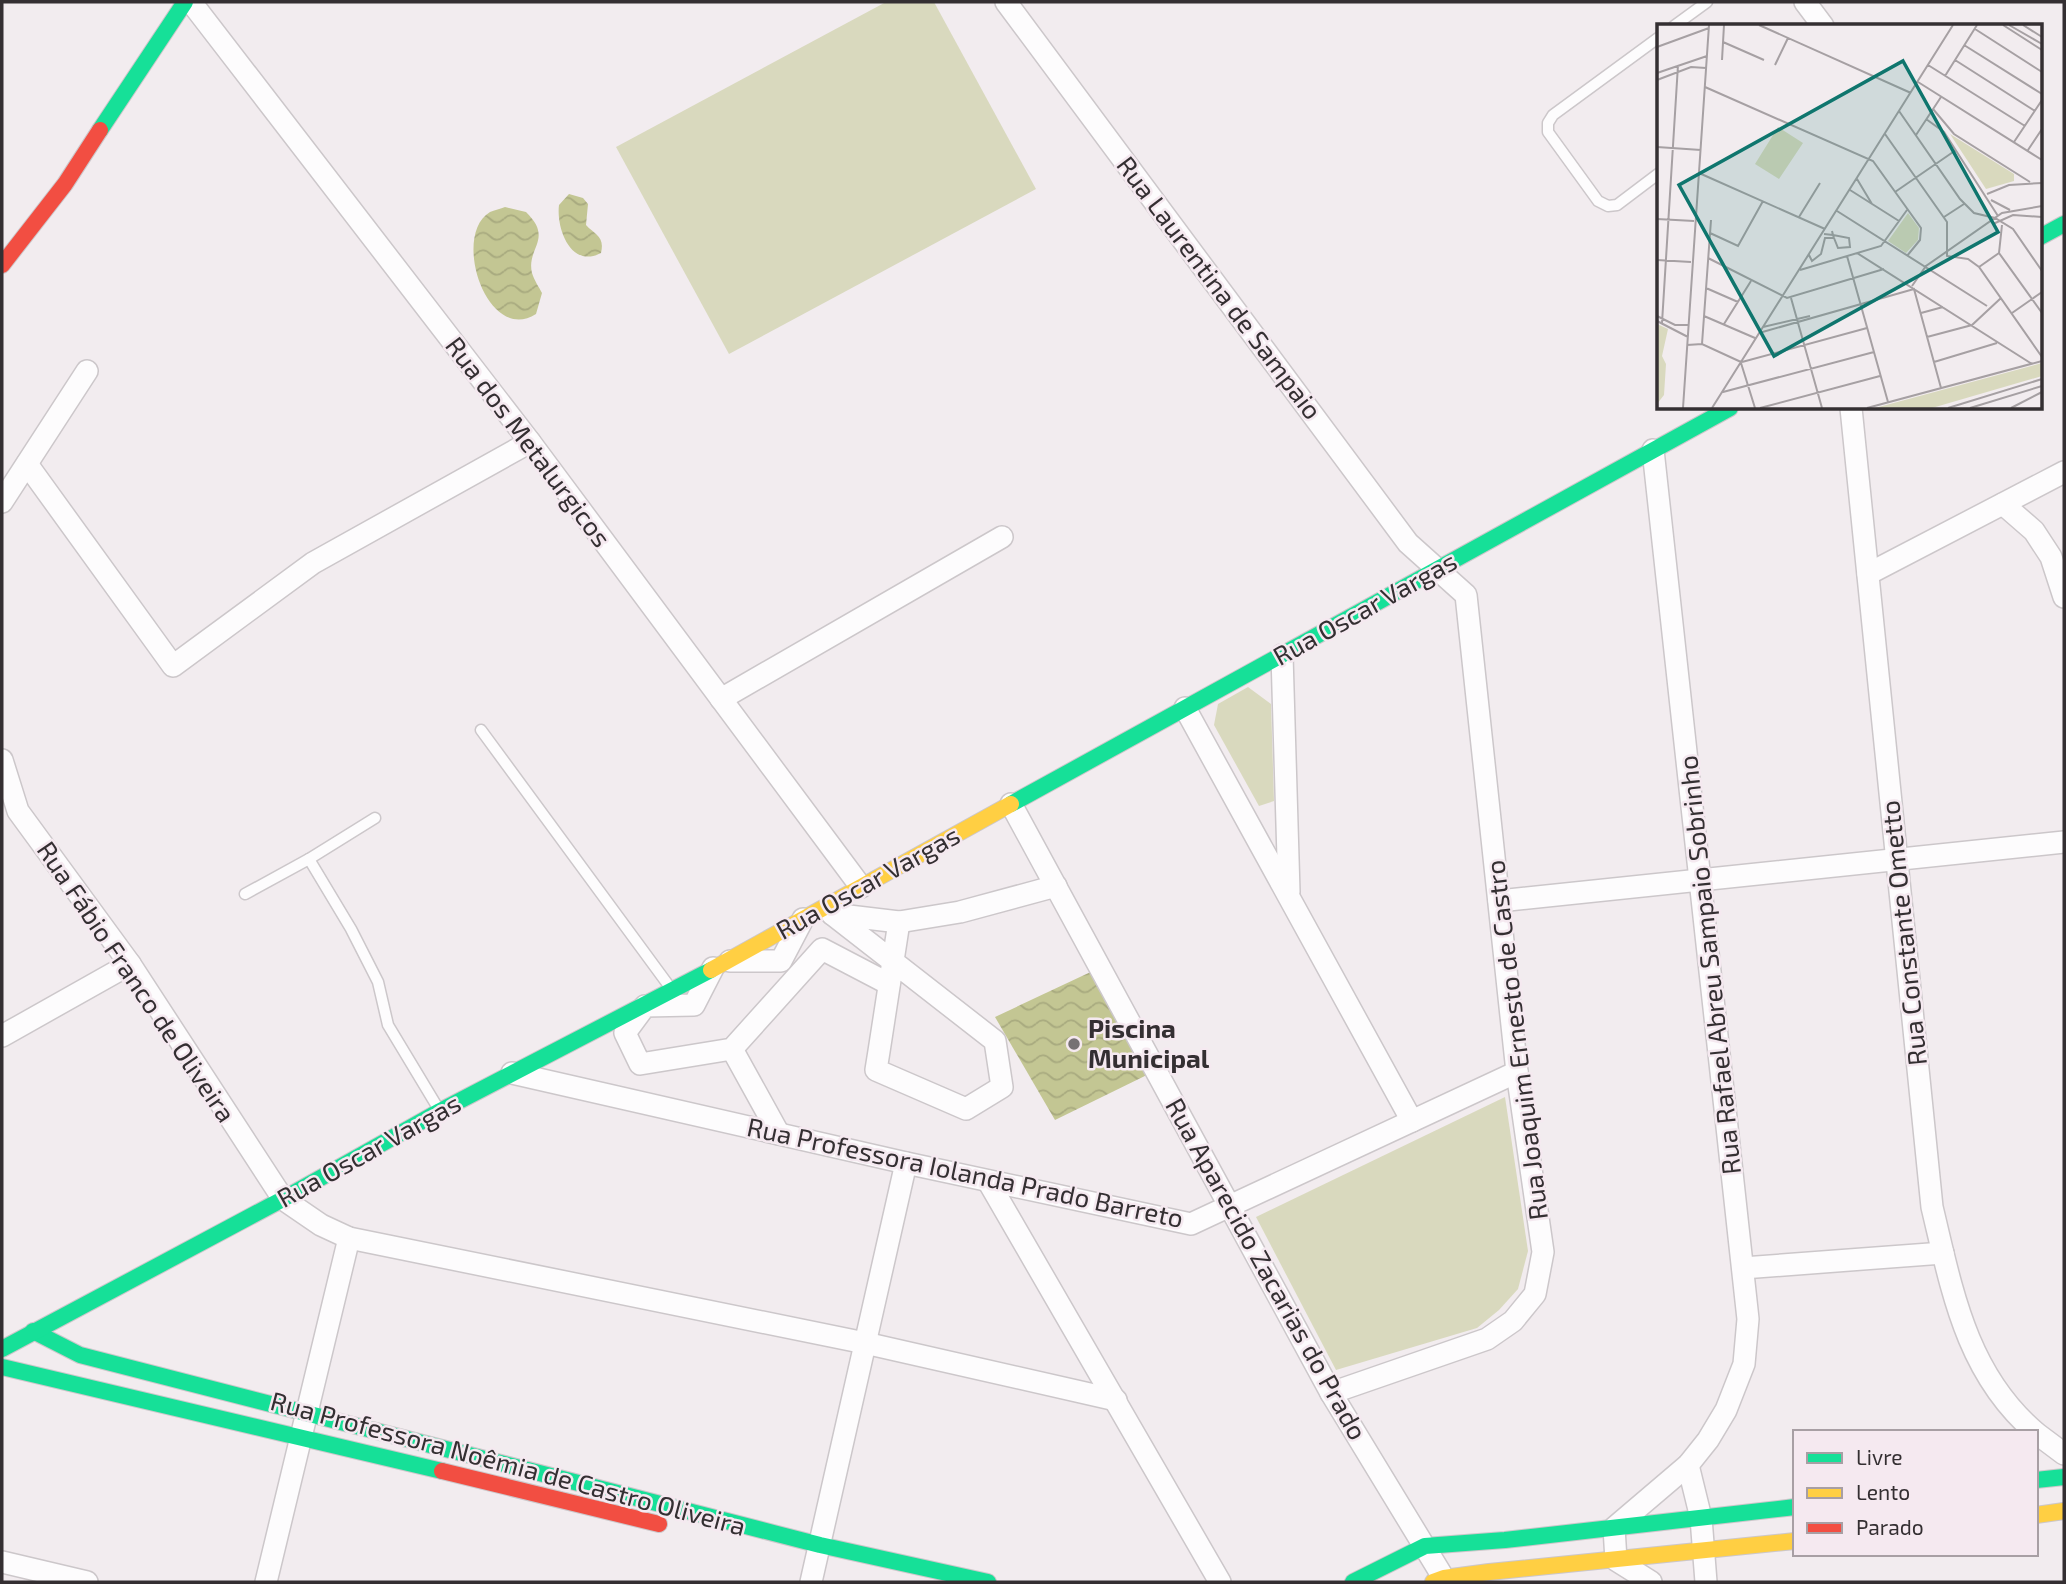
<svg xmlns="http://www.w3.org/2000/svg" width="2066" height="1584" font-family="'Exo 2',sans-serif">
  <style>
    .park { fill: #d9d9be }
    .water { fill: url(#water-waves) }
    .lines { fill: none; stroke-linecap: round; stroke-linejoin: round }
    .lane-casing { stroke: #ccc7ca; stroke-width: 13 }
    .street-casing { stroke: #ccc7ca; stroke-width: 24 }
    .fast-casing { stroke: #ccc7ca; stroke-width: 18 }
    .slow-casing { stroke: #ccc7ca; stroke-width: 18 }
    .jam-casing { stroke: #ccc7ca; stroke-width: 18 }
    .lane { stroke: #fdfcfd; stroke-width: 10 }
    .street { stroke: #fdfcfd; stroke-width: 21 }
    .fast { stroke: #16e098; stroke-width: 16 }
    .slow { stroke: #ffcf43; stroke-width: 16 }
    .jam { stroke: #f24e42; stroke-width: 16 }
    .poi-dot { fill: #767174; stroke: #f5e9f0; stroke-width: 2.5 }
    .labels { text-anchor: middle; stroke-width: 5; stroke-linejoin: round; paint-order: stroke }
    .street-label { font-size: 26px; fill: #342f32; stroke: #f5e9f0 }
    .poi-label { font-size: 26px; font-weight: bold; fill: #342f32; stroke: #f5e9f0; text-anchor: start }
    .inset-road { fill: none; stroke: #a6a0a3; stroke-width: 2 }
    .view { fill: #0f766e; fill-opacity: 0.15; stroke: #0f766e; stroke-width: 3.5 }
    .inset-edge { fill: none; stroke: #342f32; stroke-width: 3.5 }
  </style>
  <defs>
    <pattern id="water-waves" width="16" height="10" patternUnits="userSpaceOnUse" patternTransform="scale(1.75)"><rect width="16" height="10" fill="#c3c693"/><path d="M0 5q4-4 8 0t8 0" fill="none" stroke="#a8aa7f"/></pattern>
  </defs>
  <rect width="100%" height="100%" fill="#f2ecef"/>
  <g class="park">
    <path d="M886 2H934L1036 189 729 354 616 147Z"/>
    <path d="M1248 687 1271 704 1274 801 1259 806 1214 725 1218 704Z"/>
    <path d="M1505 1097 1528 1251 1518 1289 1499 1310 1477 1328 1336 1370 1256 1217Z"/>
  </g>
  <g class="water">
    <path d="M569 194 583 198 588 204 586 225C595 235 605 236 601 253 571 269 556 228 559 205Z"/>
    <path d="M505 207 526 212C554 239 526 248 532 273 534 280 539 287 542 293L536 314C487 345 451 235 490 212 494 210 501 209 505 207Z"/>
    <path d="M1097 969 1153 1072 1055 1120 995 1017Z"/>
  </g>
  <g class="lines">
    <g class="lane-casing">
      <g id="lane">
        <path d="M1674 26 1707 2"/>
        <path d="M1658 38 1553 115 1548 123V132L1598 201 1608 206 1617 205 1658 174"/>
        <path d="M481 730 672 990"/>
        <path d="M375 818 309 859 351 929 378 982 388 1025 438 1108"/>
        <path d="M245 894 309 859"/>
      </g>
    </g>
    <g class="street-casing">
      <g id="street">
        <path d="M191 2 530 442 861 887"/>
        <path d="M1006 2 1408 543 1466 595 1517 1072 1543 1252 1535 1294 1513 1321 1487 1339 1331 1393"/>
        <path d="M1805 2 1823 26"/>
        <path d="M1851 408 1932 1207C1952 1290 1966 1373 2035 1432"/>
        <path d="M27 464 173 666 313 563 530 442"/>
        <path d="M2 502 87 371"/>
        <path d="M2003 504 2034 531 2051 557 2064 597"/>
        <path d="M1868 574 2064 472"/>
        <path d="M1282 655 1289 892"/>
        <path d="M721 699 1002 537"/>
        <path d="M1185 708 1412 1121"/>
        <path d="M2 760 18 811 130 964 283 1199 321 1225 349 1238 865 1343 1116 1400"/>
        <path d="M1011 804 1331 1393 1446 1582"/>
        <path d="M1499 901 2064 842"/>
        <path d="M832 914 995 1041 1002 1087 966 1109 876 1070C884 1021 891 972 899 922"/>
        <path d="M832 914 899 922 960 912 1056 886"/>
        <path d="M730 961H781L803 919"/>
        <path d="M713 968 694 1005 645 1006 625 1033 640 1064 732 1049 822 949 889 984"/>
        <path d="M2 1036 130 964"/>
        <path d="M732 1049 779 1134"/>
        <path d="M512 1073 906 1163 1191 1224 1517 1072"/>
        <path d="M988 1181 1220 1582"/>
        <path d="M1743 1268 1943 1253"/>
        <path d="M2036 1433 2064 1454"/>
        <path d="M1688 1465 1701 1518 1706 1582"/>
        <path d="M2 1562 87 1582"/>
        <path d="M266 1582 349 1238"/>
        <path d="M811 1582 906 1163"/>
        <path d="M1651 1582 1616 1560 1614 1528 1688 1465 1708 1440 1726 1410 1744 1364 1748 1319 1653 450"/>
      </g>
    </g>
    <g class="fast-casing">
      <g id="fast">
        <path d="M100 130 185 2"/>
        <path d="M2040 237 2064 224"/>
        <path d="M1011 804 1730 408"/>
        <path d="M33 1331 80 1355 820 1545 988 1582"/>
        <path d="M2 1349 283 1199 440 1111 711 970"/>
        <path d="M2 1367 442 1471"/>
        <path d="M2036 1480 2064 1477"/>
        <path d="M1353 1582 1425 1546 1505 1540 1795 1507"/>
      </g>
    </g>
    <g class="slow-casing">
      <g id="slow">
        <path d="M711 970 1011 804"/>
        <path d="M2036 1515 2064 1511"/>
        <path d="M1433 1582 1444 1578 1489 1572 1795 1541"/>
      </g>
    </g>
    <g class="jam-casing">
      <g id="jam">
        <path d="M2 265 65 184 100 130"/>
        <path d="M442 1471 659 1524"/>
      </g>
    </g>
    <use href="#lane" class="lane"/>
    <use href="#street" class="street"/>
    <use href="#fast" class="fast"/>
    <use href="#slow" class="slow"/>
    <use href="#jam" class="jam"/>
  </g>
  <circle class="poi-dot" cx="1074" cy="1044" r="7"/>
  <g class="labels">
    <g class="street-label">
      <text transform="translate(1219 288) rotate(53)" y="9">Rua Laurentina de Sampaio</text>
      <text transform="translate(528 442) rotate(53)" y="9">Rua dos Metalurgicos</text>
      <text transform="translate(1365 609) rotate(-29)" y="9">Rua Oscar Vargas</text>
      <text transform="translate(868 883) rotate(-29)" y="9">Rua Oscar Vargas</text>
      <text transform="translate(1904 933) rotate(-96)" y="9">Rua Constante Ometto</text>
      <text transform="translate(1710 965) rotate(-96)" y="9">Rua Rafael Abreu Sampaio Sobrinho</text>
      <text transform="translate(136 982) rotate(56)" y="9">Rua Fábio Franco de Oliveira</text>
      <text transform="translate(1517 1040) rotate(-97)" y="9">Rua Joaquim Ernesto de Castro</text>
      <text transform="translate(369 1151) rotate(-29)" y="9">Rua Oscar Vargas</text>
      <text transform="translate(965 1173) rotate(12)" y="9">Rua Professora Iolanda Prado Barreto</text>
      <text transform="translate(1266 1269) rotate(61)" y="9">Rua Aparecido Zacarias do Prado</text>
      <text transform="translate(508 1464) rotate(15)" y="9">Rua Professora Noêmia de Castro Oliveira</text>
    </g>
    <g class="poi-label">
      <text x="1088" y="1038">Piscina<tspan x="1088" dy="30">Municipal</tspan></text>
    </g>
  </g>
  <g transform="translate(1657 24)">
    <rect width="385" height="385" fill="#f2ecef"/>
    <path d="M385 339V352L275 384H218Z" fill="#d9d9be"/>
    <path d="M0 300 11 305 5 332 9 340 7 371 0 380Z" fill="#d9d9be"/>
    <path d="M121 103 146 119 122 155 98 140ZM293 110 357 150V157L329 165ZM251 189 262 204 261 216 249 229 231 217Z" fill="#d9d9be"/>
    <path class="inset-road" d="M102 1 254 69M346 1 385 26M352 1 385 20M366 1 385 13M318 5 385 48M66 18 107 36M307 21 385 70M0 23 52 4M65 36 67 1M298 36 378 87M118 41 131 14M271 41 368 102M0 49 50 32M288 52 320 1M0 56 34 43 49 44M261 58 385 136M48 63 216 137 264 204 263 216 250 232M276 85 297 110 373 158M242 87 303 175 317 189 338 194 356 205 385 247M269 95 287 108 341 192M228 110 290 198V232L311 235 322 243 385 333M259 111 284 73M357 118 385 76M0 123 44 126M371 126 385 105M42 149 168 205M200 155 215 180M193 166 242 197M238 168 299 126M330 170 352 161 385 159M334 176 353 186M180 187 330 282M142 193 163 159M287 193 307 180M0 195 37 197M336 200 356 191 385 193M345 201 342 229 385 289M53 209 81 222 106 177M167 210 176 211 192 214 193 223 181 224 177 214 176 211 175 207M200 229 375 340M152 231 155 237 164 230 168 214H177M190 232 231 378M51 234 130 274 227 245M0 236 34 238M322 243 342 229M143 246 224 222 250 186M255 262 269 242 345 189 385 182M49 264 81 278M134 274 165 384M264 289 286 283M355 289 385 268M0 292 18 301H31M47 292 98 314M0 297 31 313M5 299 21 41M67 300 94 257M106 303 153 292M102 309 257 265 284 364M270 313 315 301 344 274M45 320 54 196M30 321 45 320 84 338M85 338 210 304M277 338 340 319M84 339 98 384M66 368 217 328M26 384 52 1M55 384 296 1M103 384 223 352M210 384 385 337M291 384 385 355M313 384 385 362M354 384 385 368"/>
    <path class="view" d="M246 37 341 208 117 332 22 161Z"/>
    <rect width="385" height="385" class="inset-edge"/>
  </g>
  <rect width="2066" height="1584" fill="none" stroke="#342f32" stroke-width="7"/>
  <rect x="1793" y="1430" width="245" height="126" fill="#f5e9f0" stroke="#a89fa4" stroke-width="2"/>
  <rect x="1807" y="1453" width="35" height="10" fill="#16e098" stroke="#a89fa4" stroke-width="2"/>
  <text x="1856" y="1465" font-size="21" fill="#342f32">Livre</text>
  <rect x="1807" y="1488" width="35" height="10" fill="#ffcf43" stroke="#a89fa4" stroke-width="2"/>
  <text x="1856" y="1500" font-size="21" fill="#342f32">Lento</text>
  <rect x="1807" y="1523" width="35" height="10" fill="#f24e42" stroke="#a89fa4" stroke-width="2"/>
  <text x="1856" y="1535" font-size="21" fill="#342f32">Parado</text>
</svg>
